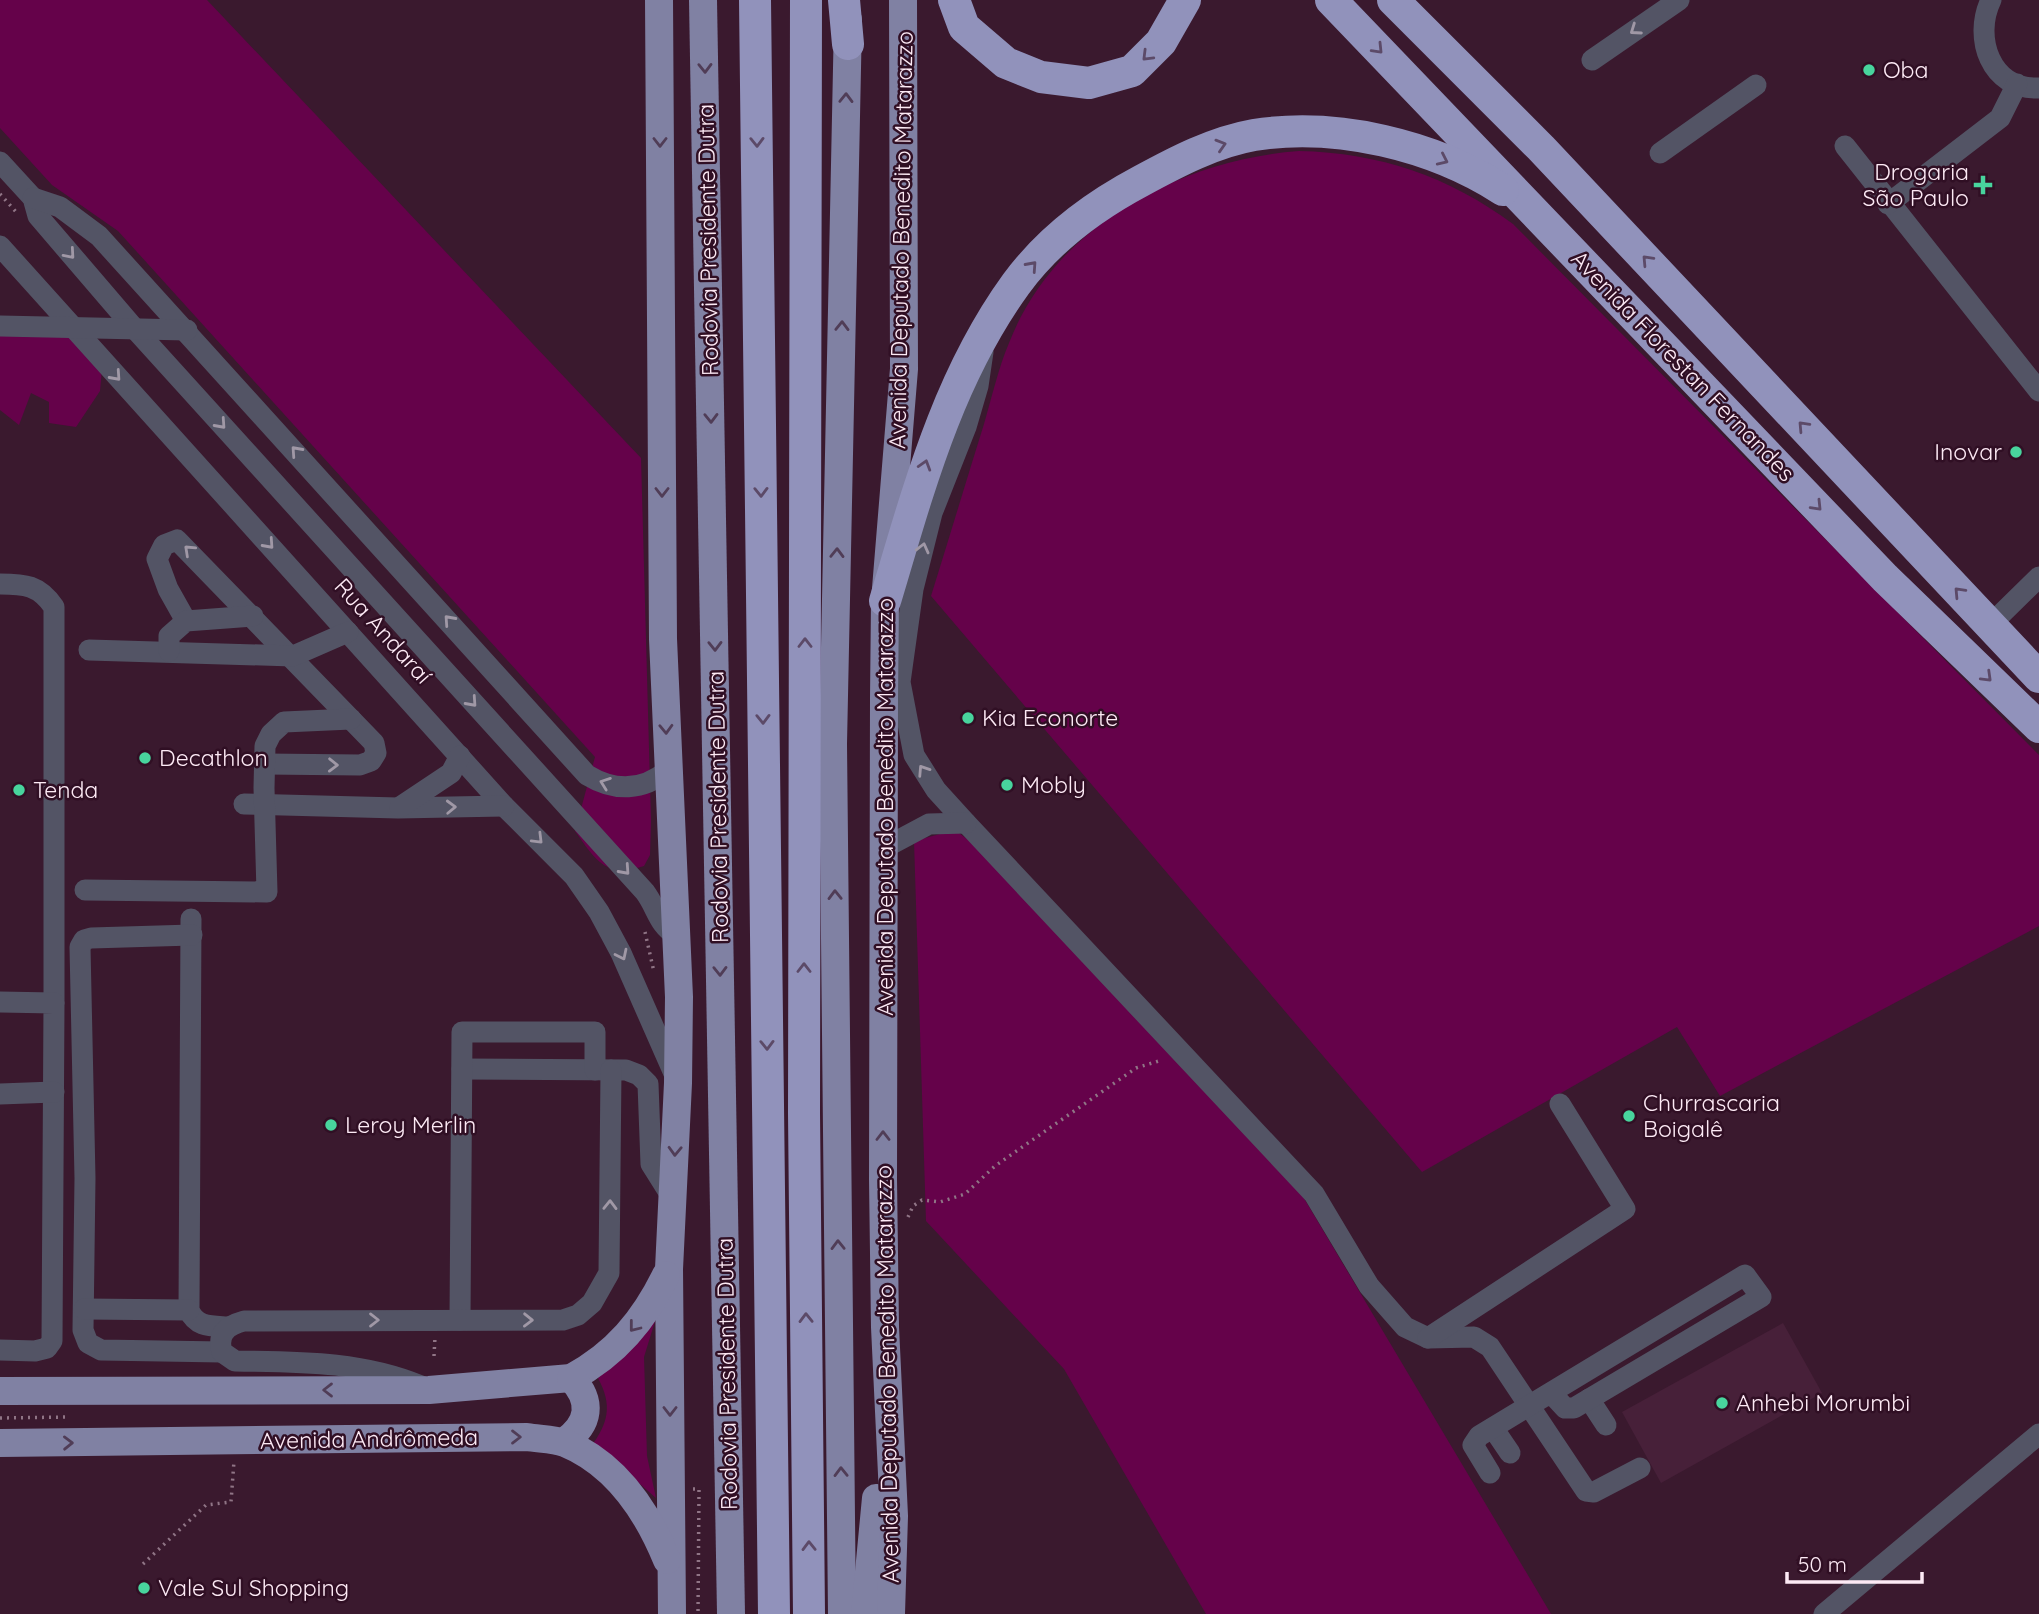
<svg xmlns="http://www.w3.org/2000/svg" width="2039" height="1614" font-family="Quicksand,sans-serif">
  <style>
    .built { fill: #472039 }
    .green { fill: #65024a }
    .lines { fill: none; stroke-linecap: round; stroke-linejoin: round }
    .path { stroke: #907586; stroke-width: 3.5; stroke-dasharray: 2 5; stroke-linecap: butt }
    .minor { stroke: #535465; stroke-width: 21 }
    .major { stroke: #8081a3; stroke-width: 28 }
    .highway { stroke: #9192bb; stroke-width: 32 }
    .oneway { stroke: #a098a6 }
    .oneway2 { stroke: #5c4a68 }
    .oneway3 { stroke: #503d57 }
    .poi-dot { fill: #48d49d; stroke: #300f24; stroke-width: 2.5 }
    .labels { text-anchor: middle; stroke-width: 5; stroke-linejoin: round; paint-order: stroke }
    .poi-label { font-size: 23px; fill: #fdeaf5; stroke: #300f24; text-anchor: start }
    .street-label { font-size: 23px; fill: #fdeaf5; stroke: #300f24 }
  </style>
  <rect width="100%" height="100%" fill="#3a192e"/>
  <path class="built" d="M1783 1323 1822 1393 1661 1483 1622 1412Z"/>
  <g class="green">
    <path d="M0 0H207L641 458 651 821 650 855 644 866C605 879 595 859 575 831L595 757 118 231 52 185 0 128Z"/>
    <path d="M1299 151C1380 153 1448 176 1513 224L2039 755V926L1720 1096 1677 1027 1422 1172 931 596C949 539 966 481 984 424 992 397 998 369 1009 343 1054 226 1180 160 1299 151Z"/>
    <path d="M0 332H68L102 368 100 391 76 427 49 423V402L31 393 19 425 0 410Z"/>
    <path d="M955 830 976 846 1302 1195 1551 1614H1206L1064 1369 926 1221 914 841Z"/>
    <path d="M656 1318 644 1357 647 1456 656 1498 616 1463 591 1447C608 1423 613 1406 598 1378L632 1348Z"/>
  </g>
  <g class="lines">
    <g class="path">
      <path d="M0 194 17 213"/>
      <path d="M645 932 654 972"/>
      <path d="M908 1217 913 1206 922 1200 940 1202 965 1194 995 1166 1136 1068 1162 1060"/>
      <path d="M434 1356 435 1337"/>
      <path d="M0 1418 68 1417"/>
      <path d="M693 1489H699L698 1614"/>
      <path d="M143 1564 206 1505 231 1502 234 1461"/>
    </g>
    <g class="minor">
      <path d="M1991 0C1973 37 1990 90 2039 88"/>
      <path d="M1592 60 1679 0"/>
      <path d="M1845 146 2039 391"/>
      <path d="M1660 153 1756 85"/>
      <path d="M0 162 33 198 38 216 134 328 645 892C657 908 658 925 676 935"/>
      <path d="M33 198 60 207 99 236 587 775C615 792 643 791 668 770"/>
      <path d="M1888 204 2000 118 2017 84"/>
      <path d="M0 246 504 806 574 876 599 912 621 953 676 1078"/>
      <path d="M0 326 187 330"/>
      <path d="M983 352 978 386 966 427 932 513 913 589 900 682 914 755 936 790 966 823 1314 1194 1369 1286 1405 1327 1428 1338 1474 1337 1490 1347 1586 1491 1594 1492 1640 1468"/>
      <path d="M0 584C25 584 39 585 54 607V1003"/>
      <path d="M186 621 168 589 157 559 164 545 177 540 374 743 376 753 371 761 360 765 265 764"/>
      <path d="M1990 625 2039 577"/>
      <path d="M89 650 293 656 348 632"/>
      <path d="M169 651V636L186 621 253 616"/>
      <path d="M244 804 398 808 504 806"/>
      <path d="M400 807 451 773 460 756"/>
      <path d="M884 848 929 824 966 823"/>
      <path d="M85 890 267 892 264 788 265 746 271 734 284 722 351 719"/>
      <path d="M191 919 189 1310C196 1327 210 1326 227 1327"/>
      <path d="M192 935 91 938 84 940 80 947 85 1178 83 1330 88 1343 101 1350 222 1352"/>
      <path d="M0 1002 54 1003 52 1341 47 1348 35 1351 0 1350"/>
      <path d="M462 1069 626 1070 639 1075 648 1084 651 1164 673 1199"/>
      <path d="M0 1094 54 1092"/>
      <path d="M84 1309 189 1310"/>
      <path d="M460 1320 462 1032H595V1070"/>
      <path d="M1428 1338 1625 1209 1560 1104"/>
      <path d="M421 1386C361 1361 299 1362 235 1361L222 1352C217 1334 226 1326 244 1321L563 1320 578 1315 592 1303 609 1273 611 1070"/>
      <path d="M1589 1399 1606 1425"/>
      <path d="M1493 1428 1510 1453"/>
      <path d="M1490 1473 1473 1445 1479 1436 1745 1275 1761 1297 1574 1408H1565L1552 1394"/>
      <path d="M1824 1614 2039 1434"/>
    </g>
    <g class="major">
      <path d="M659 0 663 639 679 997 678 1083 669 1269 672 1614"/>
      <path d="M703 0 731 1614"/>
      <path d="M0 1391 429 1390 571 1378C616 1354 644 1320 666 1275"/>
      <path d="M564 1442C590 1424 593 1401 571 1378"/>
      <path d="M0 1443 527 1437C539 1439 554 1439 565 1443 616 1464 647 1511 667 1560"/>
      <path d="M842 1614 833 744 848 20"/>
      <path d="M865 1614 876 1498"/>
      <path d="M891 1614 894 1516 885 1327 883 1179 884 698 885 601 904 369 903 0"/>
    </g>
    <g class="highway">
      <path d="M755 0 774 1614"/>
      <path d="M806 0 804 1113 809 1614"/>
      <path d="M844 0 848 44"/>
      <path d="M954 0 964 27 1006 63 1041 77 1089 83 1132 71 1161 42 1185 0"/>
      <path d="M1331 0 1885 578 2039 727"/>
      <path d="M1393 0 1541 148 2039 677"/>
      <path d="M885 601C918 491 947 379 1016 284 1049 239 1092 207 1141 181 1176 162 1214 142 1254 135 1337 122 1433 145 1503 190"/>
    </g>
  </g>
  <defs><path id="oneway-chevron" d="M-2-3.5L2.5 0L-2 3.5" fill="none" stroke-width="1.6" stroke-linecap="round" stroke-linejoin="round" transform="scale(1.75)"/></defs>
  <g class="oneway">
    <use href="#oneway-chevron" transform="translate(1635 30) rotate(145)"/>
    <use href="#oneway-chevron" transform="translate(70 254) rotate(49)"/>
    <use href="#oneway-chevron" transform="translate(116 376) rotate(48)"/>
    <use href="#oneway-chevron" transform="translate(221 424) rotate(48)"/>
    <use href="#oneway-chevron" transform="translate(296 451) rotate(-132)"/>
    <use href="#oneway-chevron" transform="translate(269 544) rotate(48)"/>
    <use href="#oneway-chevron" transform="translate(923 548) rotate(-76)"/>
    <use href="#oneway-chevron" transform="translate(189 550) rotate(-137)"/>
    <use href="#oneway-chevron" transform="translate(449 620) rotate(-132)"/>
    <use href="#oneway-chevron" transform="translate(472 702) rotate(48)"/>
    <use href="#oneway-chevron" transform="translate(333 765) rotate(1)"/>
    <use href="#oneway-chevron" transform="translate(923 770) rotate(-123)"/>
    <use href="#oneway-chevron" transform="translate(605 783) rotate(-160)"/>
    <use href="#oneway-chevron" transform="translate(451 807) rotate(-2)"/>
    <use href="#oneway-chevron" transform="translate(538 839) rotate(45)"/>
    <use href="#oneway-chevron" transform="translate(625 870) rotate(48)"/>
    <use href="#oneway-chevron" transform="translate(622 955) rotate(64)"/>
    <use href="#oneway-chevron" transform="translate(610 1205) rotate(-89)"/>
    <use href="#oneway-chevron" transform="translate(374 1320)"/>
    <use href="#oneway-chevron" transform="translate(528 1320) rotate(1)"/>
  </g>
  <g class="oneway2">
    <use href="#oneway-chevron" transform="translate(1378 49) rotate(46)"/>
    <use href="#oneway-chevron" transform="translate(1147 56) rotate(135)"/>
    <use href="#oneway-chevron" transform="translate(757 142) rotate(89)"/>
    <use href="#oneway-chevron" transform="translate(1221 145) rotate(-17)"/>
    <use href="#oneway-chevron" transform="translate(1443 160) rotate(25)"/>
    <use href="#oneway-chevron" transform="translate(1647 260) rotate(-133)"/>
    <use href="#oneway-chevron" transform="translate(1032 266) rotate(-48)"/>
    <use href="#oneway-chevron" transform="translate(1803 426) rotate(-133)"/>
    <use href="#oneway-chevron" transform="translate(925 465) rotate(-73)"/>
    <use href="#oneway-chevron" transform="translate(761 492) rotate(89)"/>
    <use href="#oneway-chevron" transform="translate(1817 506) rotate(46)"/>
    <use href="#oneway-chevron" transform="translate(1959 592) rotate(-133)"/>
    <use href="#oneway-chevron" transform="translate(805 643) rotate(-90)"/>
    <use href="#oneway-chevron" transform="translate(1987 677) rotate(44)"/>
    <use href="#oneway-chevron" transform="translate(763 719) rotate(89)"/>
    <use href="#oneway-chevron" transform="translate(804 968) rotate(-90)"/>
    <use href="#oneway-chevron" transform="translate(767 1045) rotate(89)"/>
    <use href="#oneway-chevron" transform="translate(806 1318) rotate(-91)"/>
    <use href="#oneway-chevron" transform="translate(809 1546) rotate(-91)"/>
  </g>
  <g class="oneway3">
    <use href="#oneway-chevron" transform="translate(705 68) rotate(89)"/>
    <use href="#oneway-chevron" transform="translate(846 98) rotate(-89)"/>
    <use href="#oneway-chevron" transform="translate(660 142) rotate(90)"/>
    <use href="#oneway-chevron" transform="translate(842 326) rotate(-89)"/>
    <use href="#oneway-chevron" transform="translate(711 418) rotate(89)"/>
    <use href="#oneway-chevron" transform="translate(662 492) rotate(90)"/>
    <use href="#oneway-chevron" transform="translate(837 553) rotate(-89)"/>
    <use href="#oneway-chevron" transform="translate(715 646) rotate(89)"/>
    <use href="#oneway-chevron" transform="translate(666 729) rotate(88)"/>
    <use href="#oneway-chevron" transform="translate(835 895) rotate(-91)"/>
    <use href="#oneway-chevron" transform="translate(720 971) rotate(89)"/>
    <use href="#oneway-chevron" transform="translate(883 1136) rotate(-90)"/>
    <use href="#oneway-chevron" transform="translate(675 1151) rotate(92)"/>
    <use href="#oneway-chevron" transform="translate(838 1245) rotate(-91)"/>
    <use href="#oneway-chevron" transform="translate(634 1327) rotate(128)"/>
    <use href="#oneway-chevron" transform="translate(328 1390) rotate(180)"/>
    <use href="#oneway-chevron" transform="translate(670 1411) rotate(90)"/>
    <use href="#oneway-chevron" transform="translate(516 1437)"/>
    <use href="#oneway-chevron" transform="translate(68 1443) rotate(-1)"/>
    <use href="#oneway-chevron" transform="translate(841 1472) rotate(-91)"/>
  </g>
  <g class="poi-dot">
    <circle cx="1869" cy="70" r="7"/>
    <path d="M1979.5 174.5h7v7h7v7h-7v7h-7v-7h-7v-7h7z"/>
    <circle cx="2016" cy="452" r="7"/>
    <circle cx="968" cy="718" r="7"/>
    <circle cx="145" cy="758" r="7"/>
    <circle cx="1007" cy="785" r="7"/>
    <circle cx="19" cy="790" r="7"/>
    <circle cx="1629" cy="1116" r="7"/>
    <circle cx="331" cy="1125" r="7"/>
    <circle cx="1722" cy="1403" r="7"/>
    <circle cx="144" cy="1588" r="7"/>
  </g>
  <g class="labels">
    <g class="poi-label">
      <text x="1883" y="78">Oba</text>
      <text x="1969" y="180" text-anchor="end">Drogaria<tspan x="1969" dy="26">São Paulo</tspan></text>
      <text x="2002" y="460" text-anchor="end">Inovar</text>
      <text x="982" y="726">Kia Econorte</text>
      <text x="159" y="766">Decathlon</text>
      <text x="1021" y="793">Mobly</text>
      <text x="33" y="798">Tenda</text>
      <text x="1643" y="1111">Churrascaria<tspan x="1643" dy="26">Boigalê</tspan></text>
      <text x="345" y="1133">Leroy Merlin</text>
      <text x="1736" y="1411">Anhebi Morumbi</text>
      <text x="158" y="1596">Vale Sul Shopping</text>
    </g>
    <g class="street-label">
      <text transform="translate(708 240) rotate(-91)" y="8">Rodovia Presidente Dutra</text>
      <text transform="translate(901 240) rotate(-89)" y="8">Avenida Deputado Benedito Matarazzo</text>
      <text transform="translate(1683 366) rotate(46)" y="8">Avenida Florestan Fernandes</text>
      <text transform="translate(383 631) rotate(48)" y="8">Rua Andaraí</text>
      <text transform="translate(718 807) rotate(-91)" y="8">Rodovia Presidente Dutra</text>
      <text transform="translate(885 807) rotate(-90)" y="8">Avenida Deputado Benedito Matarazzo</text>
      <text transform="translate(727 1374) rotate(-91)" y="8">Rodovia Presidente Dutra</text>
      <text transform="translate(887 1374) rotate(-91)" y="8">Avenida Deputado Benedito Matarazzo</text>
      <text transform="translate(369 1439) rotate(-1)" y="8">Avenida Andrômeda</text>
    </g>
  </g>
  <path d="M1787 1572v10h135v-10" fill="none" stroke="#fdeaf5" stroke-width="3.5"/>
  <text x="1798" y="1572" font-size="21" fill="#fdeaf5" stroke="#300f24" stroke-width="5" paint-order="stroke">50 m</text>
</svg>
